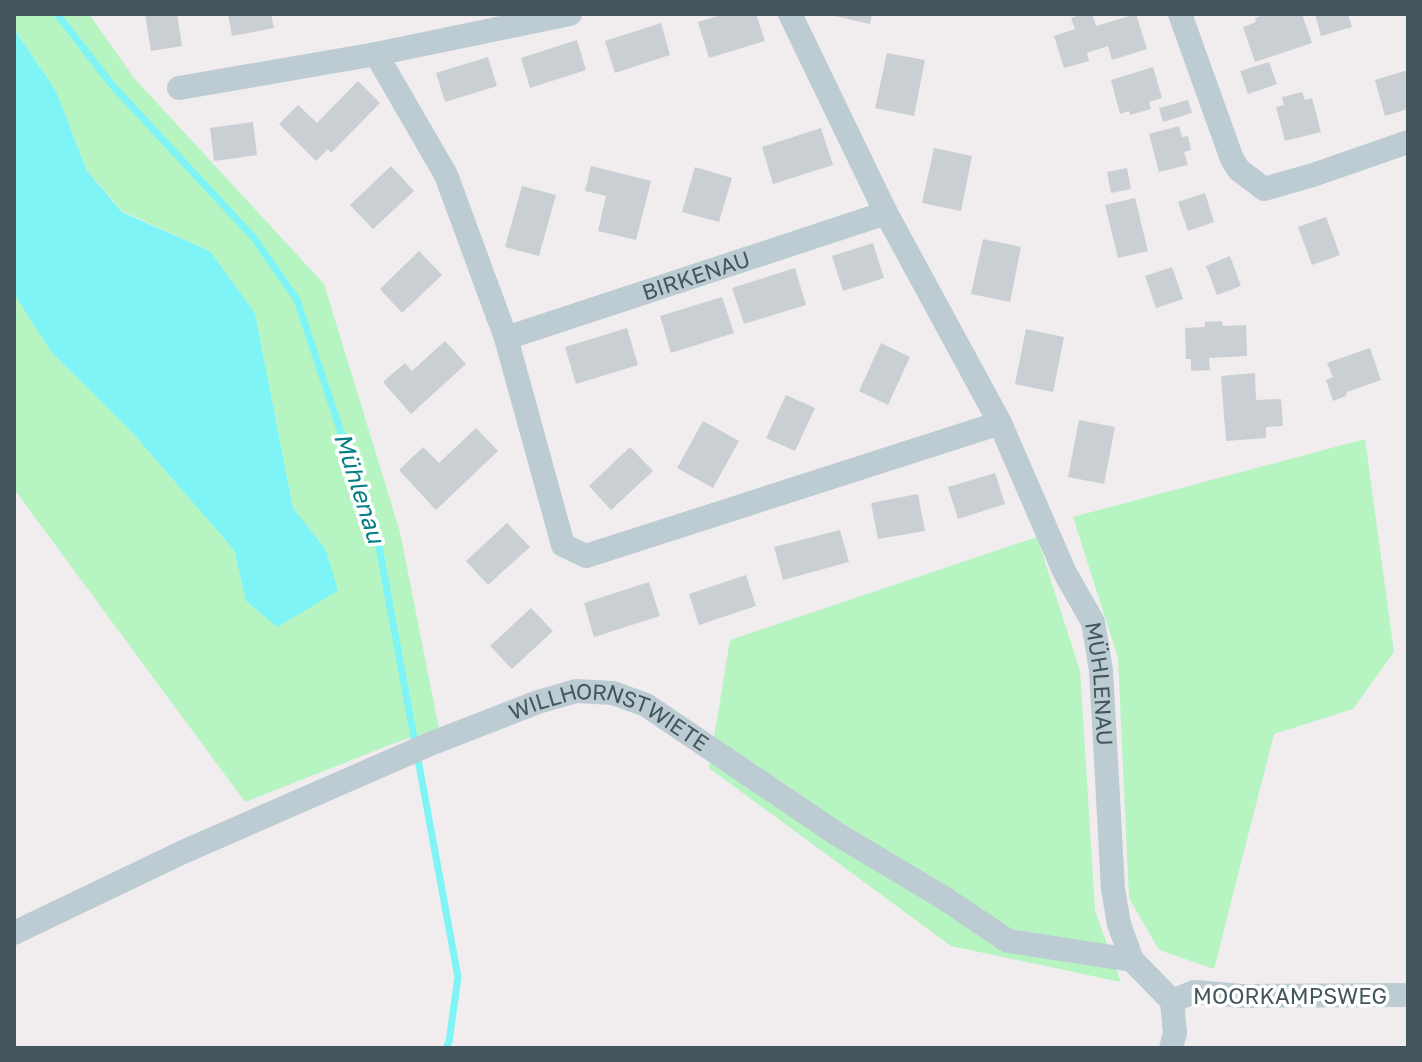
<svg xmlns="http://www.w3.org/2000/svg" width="1422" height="1062" font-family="'Golos Text',sans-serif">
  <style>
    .green { fill: #b6f4c2 }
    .water { fill: #7ef4f6 }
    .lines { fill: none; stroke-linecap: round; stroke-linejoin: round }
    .stream { stroke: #7ef4f6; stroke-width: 7 }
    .building { fill: #c9cfd3 }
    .minor { stroke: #bcccd2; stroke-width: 24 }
    .labels { text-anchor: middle; stroke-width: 7; stroke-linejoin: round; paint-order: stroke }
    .street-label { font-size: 22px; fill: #44565d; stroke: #fff }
    .water-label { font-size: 24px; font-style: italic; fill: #058083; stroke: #fff }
  </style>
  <rect width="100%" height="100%" fill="#f1edee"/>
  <g class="green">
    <path d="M14 14H89L134 78 324 284 400 532 439 729 400 741 245 802 14 489V294L52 353 130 430 234 550 246 601 277 627 326 550 293 508 255 313 210 251 122 211 87 171 56 91 14 29Z"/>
    <path d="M1365 439 1394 652 1353 709 1274 734 1214 969 1159 950 1129 898 1118 658 1073 517Z"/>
    <path d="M1037 537 1080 671 1095 911 1121 982 951 946 709 768 730 640Z"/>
  </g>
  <path class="water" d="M14 29 56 91 87 171 122 212 210 251 255 313 293 508 326 550 338 591 277 627 246 601 234 550 130 430 52 353 14 294Z"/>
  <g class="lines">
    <path class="stream" d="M57 14 112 85 254 238 297 300 379 547 458 977 449 1042 446 1048"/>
  </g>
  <g class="building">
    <path d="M145 14H177L182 46 151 51Z"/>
    <path d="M228 14H271L274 28 232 36Z"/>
    <path d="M724 14H756L765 41 709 58 698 22Z"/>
    <path d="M830 14H872L870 24 830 15Z"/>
    <path d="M1083 14H1092L1096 26 1136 14 1147 49 1112 60 1108 46 1087 53 1089 61 1064 68 1054 36 1075 29 1071 18Z"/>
    <path d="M1266 14H1302L1312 43 1255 62 1243 27 1256 22 1255 18Z"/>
    <path d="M1315 14H1348L1352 27 1321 36Z"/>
    <path d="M661 23 670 55 615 73 605 41Z"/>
    <path d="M577 40 586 70 530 88 521 58Z"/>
    <path d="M887 53 925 60 914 116 875 108Z"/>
    <path d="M488 57 497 86 445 102 436 73Z"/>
    <path d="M1269 62 1277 84 1248 94 1240 71Z"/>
    <path d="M1153 67 1162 98 1149 102 1151 109 1130 115 1129 111 1120 114 1111 80Z"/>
    <path d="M1408 70V109L1385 116 1375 80Z"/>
    <path d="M358 81 380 103 331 153 328 149 316 161 279 124 298 105 317 123Z"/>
    <path d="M1302 92 1305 100 1312 98 1321 132 1285 141 1276 107 1284 105 1282 97Z"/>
    <path d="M1188 100 1192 113 1163 122 1159 108Z"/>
    <path d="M253 122 257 155 214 161 210 128Z"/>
    <path d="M1179 126 1182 137 1188 136 1191 150 1184 152 1188 165 1159 172 1149 134Z"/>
    <path d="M821 128 833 165 773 184 762 147Z"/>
    <path d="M934 148 972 156 961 211 922 203Z"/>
    <path d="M391 166 414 191 373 229 350 205Z"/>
    <path d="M591 166 651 181 636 240 598 231 606 196 585 191Z"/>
    <path d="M695 167 732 178 719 222 682 212Z"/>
    <path d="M1127 168 1131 189 1111 193 1107 172Z"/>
    <path d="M522 186 556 195 539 256 505 247Z"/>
    <path d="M1205 193 1214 222 1188 231 1178 202Z"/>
    <path d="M1135 198 1148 251 1118 258 1105 205Z"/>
    <path d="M1326 217 1340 255 1312 265 1298 227Z"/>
    <path d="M983 239 1021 247 1010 302 971 294Z"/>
    <path d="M873 243 884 278 843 291 832 256Z"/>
    <path d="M419 251 442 275 402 313 380 289Z"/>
    <path d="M1230 256 1241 286 1217 295 1206 266Z"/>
    <path d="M1172 267 1183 299 1156 308 1145 276Z"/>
    <path d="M795 268 806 305 744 324 732 288Z"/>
    <path d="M722 297 734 333 671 353 660 316Z"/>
    <path d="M1222 321 1223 326 1246 325 1247 356 1209 358 1210 370 1191 371V359H1186L1185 328 1205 327V322Z"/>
    <path d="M627 328 638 365 576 384 565 347Z"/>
    <path d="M1026 329 1064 337 1053 392 1015 384Z"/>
    <path d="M445 341 466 364 411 414 383 382 405 363 412 371Z"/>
    <path d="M881 343 910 357 888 405 859 391Z"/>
    <path d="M1370 348 1381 380 1347 392 1346 396 1333 401 1326 380 1333 377 1327 363Z"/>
    <path d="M1255 373 1256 400 1281 399 1283 426 1266 427V438L1226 441 1221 376Z"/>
    <path d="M786 395 815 408 795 451 766 438Z"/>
    <path d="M1079 420 1115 427 1104 484 1068 477Z"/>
    <path d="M703 421 739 441 713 488 677 468Z"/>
    <path d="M476 428 498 451 436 510 399 470 423 447 439 463Z"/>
    <path d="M630 447 653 471 611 510 589 486Z"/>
    <path d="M995 473 1005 504 958 519 948 487Z"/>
    <path d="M918 494 925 531 878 539 871 503Z"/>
    <path d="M507 523 530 547 488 585 466 561Z"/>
    <path d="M840 530 849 562 783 580 774 547Z"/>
    <path d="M746 575 756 606 699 625 689 594Z"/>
    <path d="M649 582 660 616 594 637 584 603Z"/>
    <path d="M531 608 553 631 512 669 490 646Z"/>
  </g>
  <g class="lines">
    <g class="minor">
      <path id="s1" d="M790 14 886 213 1000 423 1065 573 1093 622 1101 670 1113 889 1119 924 1132 960"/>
      <path d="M1180 14 1232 159 1239 170 1264 189 1313 175 1408 142"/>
      <path d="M376 54 446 175 506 338 563 545 586 556 1000 423"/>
      <path d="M179 88 376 54 570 14"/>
      <path id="s2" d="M506 338 886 213"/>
      <path id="s3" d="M14 933 183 852 430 744 538 702 576 691 613 693 646 705 837 834 944 898 1008 941 1132 960 1172 1001"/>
      <path d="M1172 1001 1194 992 1243 996 1408 995"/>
      <path d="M1171 1048 1175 1033 1172 1001"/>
    </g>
  </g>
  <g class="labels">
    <g class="street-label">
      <text dy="8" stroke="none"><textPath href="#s2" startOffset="200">BIRKENAU</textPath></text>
      <text dy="8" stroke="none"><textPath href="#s1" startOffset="742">MÜHLENAU</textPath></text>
      <text dy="8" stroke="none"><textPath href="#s3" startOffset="650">WILLHORNSTWIETE</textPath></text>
      <text x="1290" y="1004">MOORKAMPSWEG</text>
    </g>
    <g class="water-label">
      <text transform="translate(359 488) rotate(72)" y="8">Mühlenau</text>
    </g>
  </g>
  <rect width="1422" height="1062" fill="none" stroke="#44565d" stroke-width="32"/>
</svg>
